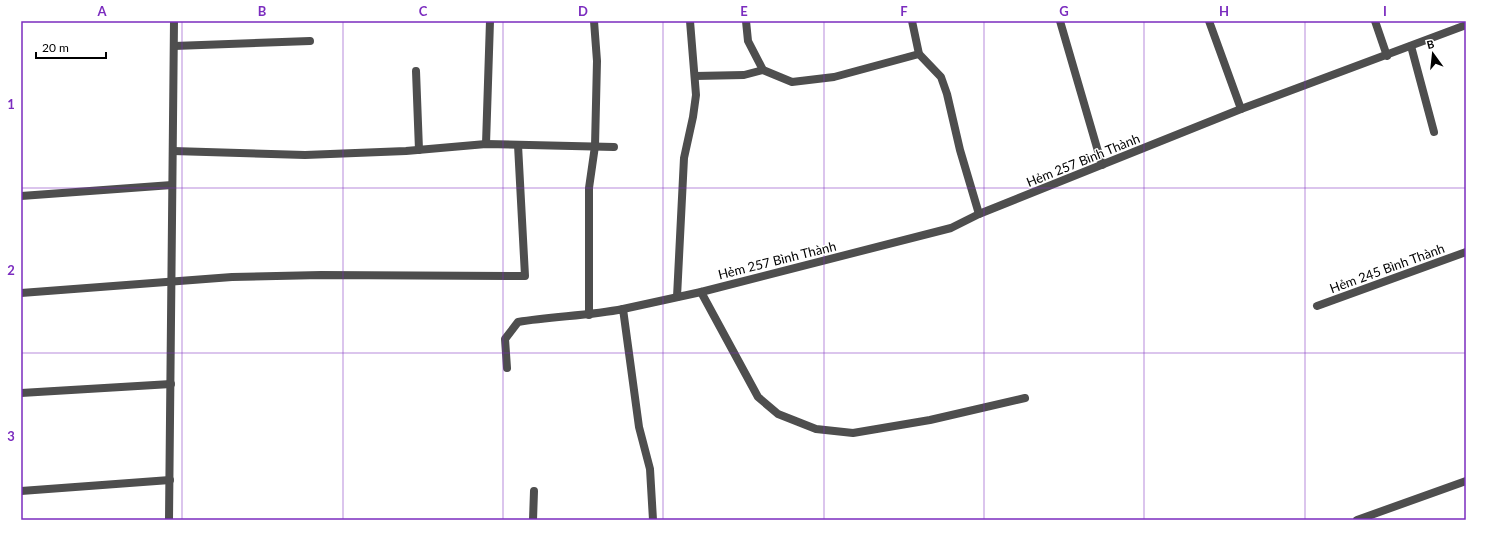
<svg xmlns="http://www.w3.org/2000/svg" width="1487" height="541" font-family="Lato,sans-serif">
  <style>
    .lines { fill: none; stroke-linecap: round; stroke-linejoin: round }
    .service { stroke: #4e4e4e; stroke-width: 8 }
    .minor { stroke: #4e4e4e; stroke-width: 8 }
    .grid { fill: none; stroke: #7b2cbf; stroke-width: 1; stroke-opacity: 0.55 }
    .labels { text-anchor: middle; stroke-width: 3; stroke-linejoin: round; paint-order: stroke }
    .street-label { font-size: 13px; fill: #000; stroke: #fff }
    .neatline { fill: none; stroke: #7b2cbf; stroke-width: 1.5 }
    .grid-label { font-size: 13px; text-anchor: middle; font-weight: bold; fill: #7b2cbf }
  </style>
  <rect width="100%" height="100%" fill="#fff"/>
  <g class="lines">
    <g class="service">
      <path d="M695 76 744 75 763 70"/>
      <path d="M677 297 684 158 693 117 696 95 690 21"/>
      <path d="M589 315V188L595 146"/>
      <path d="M507 368 505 339 518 322C553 316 588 316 623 309L639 427 650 469 653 520"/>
      <path d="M21 491 170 480"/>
    </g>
    <g class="minor">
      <path d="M594 21 597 61 595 146"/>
      <path d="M746 21 748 41 763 70 792 82 834 77 919 54"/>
      <path d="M912 21 919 54 941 77 947 94 960 150 979 214"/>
      <path d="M1060 21 1102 165"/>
      <path d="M1209 21 1241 109"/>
      <path d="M1375 21 1387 56"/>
      <path d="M174 46 310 41"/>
      <path d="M1411 46 1434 132"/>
      <path d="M416 71 419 150"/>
      <path d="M486 144 490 21"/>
      <path d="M173 151 305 155 406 151 486 144 614 147"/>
      <path d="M21 196 172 185"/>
      <path d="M701 292 758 397 778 414 816 429 853 433 930 420 1025 398"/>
      <path d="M21 293 232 277 321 275 525 276 518 145"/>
      <path d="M1317 306 1466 252"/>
      <path d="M623 309 701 292 951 228 979 214 1241 109 1466 25"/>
      <path d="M21 393 171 384"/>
      <path d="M169 520 174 21"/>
      <path d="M533 520 534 491"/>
      <path d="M1357 520 1466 481"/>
    </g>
  </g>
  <path class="grid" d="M182 21V520M343 21V520M503 21V520M663 21V520M824 21V520M984 21V520M1144 21V520M1305 21V520M21 188H1466M21 353H1466"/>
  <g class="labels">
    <g class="street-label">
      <text transform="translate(1083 160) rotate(-22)" y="5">Hẻm 257 Bình Thành</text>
      <text transform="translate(777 260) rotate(-14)" y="5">Hẻm 257 Bình Thành</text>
      <text transform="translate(1387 268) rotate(-20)" y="5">Hẻm 245 Bình Thành</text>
    </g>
  </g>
  <rect width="1487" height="541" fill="none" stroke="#ffffff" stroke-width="44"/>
  <g transform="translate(1433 54) rotate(345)" stroke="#ffffff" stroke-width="3" paint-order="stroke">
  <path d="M0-3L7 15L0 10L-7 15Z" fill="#000000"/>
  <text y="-6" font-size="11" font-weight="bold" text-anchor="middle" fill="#000000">B</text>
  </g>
  <path d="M36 52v6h70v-6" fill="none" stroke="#000000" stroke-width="2"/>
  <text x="42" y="52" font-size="12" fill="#000000" stroke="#ffffff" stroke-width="3" paint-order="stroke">20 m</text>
  <rect x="22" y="22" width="1443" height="497" class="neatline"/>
  <g class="grid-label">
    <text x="102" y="16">A</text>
    <text x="262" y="16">B</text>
    <text x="423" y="16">C</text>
    <text x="583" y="16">D</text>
    <text x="744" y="16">E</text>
    <text x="904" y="16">F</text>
    <text x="1064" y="16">G</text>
    <text x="1224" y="16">H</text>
    <text x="1385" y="16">I</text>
    <text x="11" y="109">1</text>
    <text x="11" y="275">2</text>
    <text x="11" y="441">3</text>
  </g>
</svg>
